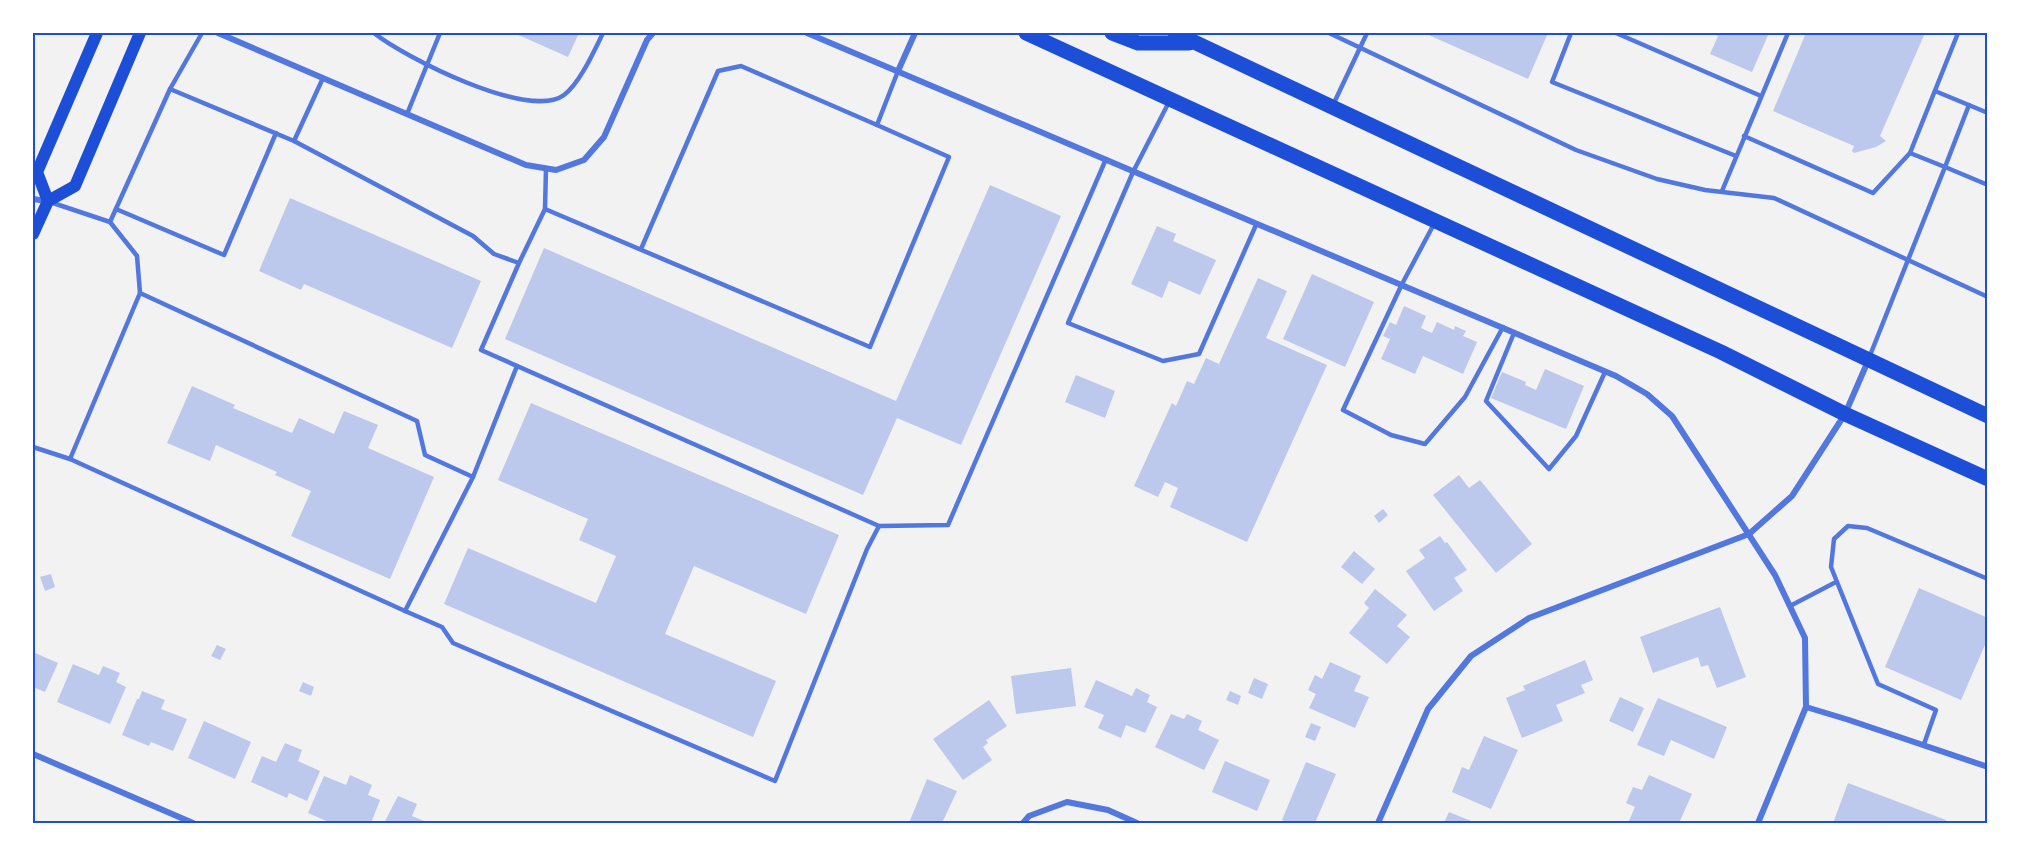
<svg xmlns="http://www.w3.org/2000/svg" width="2021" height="856" font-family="'Golos Text',sans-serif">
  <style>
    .building { fill: #bdc9ec }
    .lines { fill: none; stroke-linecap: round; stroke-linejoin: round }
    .service { stroke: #5277de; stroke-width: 4.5 }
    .minor { stroke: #5277de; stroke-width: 6 }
    .secondary { stroke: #1d4ed8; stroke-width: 12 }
    .primary { stroke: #1d4ed8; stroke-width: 15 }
    .neatline { fill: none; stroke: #1d4ed8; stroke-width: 2 }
  </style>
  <rect width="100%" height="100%" fill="#f2f2f2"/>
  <g class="building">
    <path d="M514 33H579L568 57Z"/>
    <path d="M1424 33H1548L1528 79Z"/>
    <path d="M1711 33H1769L1752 72 1710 54 1718 36Z"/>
    <path d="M1806 33H1925L1880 136 1886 141 1876 147 1854 153 1852 151 1854 146 1773 111Z"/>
    <path d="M990 185 1061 216 961 445 897 418 863 495 505 339 544 248 896 401Z"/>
    <path d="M290 198 481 281 452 348 304 284 301 290 259 271Z"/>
    <path d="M1157 226 1176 234 1173 241 1216 260 1200 295 1169 281 1162 298 1131 284Z"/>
    <path d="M1312 274 1374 302 1345 367 1283 339Z"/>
    <path d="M1258 278 1287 291 1266 338 1327 365 1247 542 1170 507 1178 488 1165 482 1158 497 1134 486 1172 403 1176 406 1187 381 1194 384 1206 358 1219 364Z"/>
    <path d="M1404 306 1426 316 1421 328 1432 333 1437 322 1454 330 1455 326 1466 331 1463 336 1477 342 1463 374 1423 356 1415 374 1381 359 1390 339 1383 336 1390 322 1396 325Z"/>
    <path d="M1545 369 1584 386 1566 429 1491 398 1502 372 1526 382 1525 385 1536 390Z"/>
    <path d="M1076 375 1115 391 1105 418 1065 402Z"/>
    <path d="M192 386 235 405 233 408 292 433 299 418 334 434 344 411 378 425 368 448 434 477 390 579 291 536 311 491 275 475 277 472 216 445 210 461 167 443Z"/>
    <path d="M531 403 839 535 806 614 694 566 665 634 776 681 753 737 444 604 468 548 596 603 616 556 579 540 588 519 498 480Z"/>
    <path d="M1459 475 1469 488 1480 480 1532 544 1496 573 1433 495Z"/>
    <path d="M1383 509 1388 515 1379 523 1374 516Z"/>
    <path d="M1440 536 1445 543 1447 542 1467 570 1454 578 1463 591 1434 611 1406 571 1425 558 1419 550Z"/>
    <path d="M1354 551 1375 569 1362 584 1341 567Z"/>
    <path d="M51 574 55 587 45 591 40 577Z"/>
    <path d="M1919 588 1988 618V638L1961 700 1885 667Z"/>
    <path d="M1375 589 1407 615 1397 626 1410 637 1387 664 1349 633 1369 608 1364 603Z"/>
    <path d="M1720 607 1746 677 1717 688 1708 665 1701 667 1698 657 1653 673 1640 637Z"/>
    <path d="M217 645 226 649 220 660 211 656Z"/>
    <path d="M33 652 58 663 45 692 33 687Z"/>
    <path d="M1585 660 1593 680 1581 685 1585 693 1556 705 1563 721 1522 738 1506 698 1525 690 1523 686Z"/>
    <path d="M1330 662 1361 676 1354 691 1369 697 1355 728 1309 708 1316 694 1308 690 1315 675 1322 679Z"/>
    <path d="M73 664 99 675 103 666 120 673 116 682 126 687 110 724 57 702Z"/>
    <path d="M1071 668 1076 706 1016 714 1011 676Z"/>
    <path d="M1254 678 1268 684 1262 699 1248 693Z"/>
    <path d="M1096 680 1132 696 1136 688 1150 695 1147 702 1157 707 1145 733 1126 725 1121 738 1098 728 1104 715 1084 707Z"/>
    <path d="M303 682 314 687 311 696 299 691Z"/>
    <path d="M142 691 165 700 161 709 187 719 173 751 151 742 149 746 122 735 137 699H139Z"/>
    <path d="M1230 691 1241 696 1238 705 1226 700Z"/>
    <path d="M1620 697 1644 708 1633 732 1609 721Z"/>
    <path d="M1658 698 1727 727 1714 759 1671 740 1664 756 1637 745Z"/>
    <path d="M989 700 1007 726 986 740 988 743 983 747 992 760 963 780 933 739Z"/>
    <path d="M1171 714 1184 719 1187 714 1202 721 1198 730 1219 740 1204 770 1155 747Z"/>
    <path d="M204 721 251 742 235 779 188 758Z"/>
    <path d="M1311 723 1321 727 1315 741 1305 737Z"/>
    <path d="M1484 736 1518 750 1491 809 1452 792 1462 767 1469 770Z"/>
    <path d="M285 743 302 750 298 761 320 771 307 801 289 793 287 798 251 782 262 756 276 762Z"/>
    <path d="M1225 761 1270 780 1257 811 1212 792Z"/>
    <path d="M1306 762 1336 774 1315 823H1289L1282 820Z"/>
    <path d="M350 775 372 785 368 795 380 800 371 823H331L308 813 324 776 346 785Z"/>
    <path d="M1649 775 1692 794 1679 823H1628L1635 807 1626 803 1633 787 1642 790Z"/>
    <path d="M927 779 957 791 942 823H909Z"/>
    <path d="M1848 783 1946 820 1945 823H1833Z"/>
    <path d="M398 796 417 804 412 816 429 823H384Z"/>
    <path d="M1449 812 1476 823H1444Z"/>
  </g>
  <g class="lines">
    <g class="service">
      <path d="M374 33C404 57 529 121 564 95 580 83 594 51 603 33"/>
      <path d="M1329 33 1576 150 1657 179 1705 190 1774 198 1988 297"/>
      <path d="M1571 33 1552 82 1736 156"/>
      <path d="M1616 33 1761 96"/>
      <path d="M170 89 202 33"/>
      <path d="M1935 91 1988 113"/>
      <path d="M1169 102 1133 172 1068 323 1163 361 1199 354 1256 225"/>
      <path d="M1333 105 1367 33"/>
      <path d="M407 114 440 33"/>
      <path d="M1744 136 1873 193 1910 153 1945 167 1969 105"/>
      <path d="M294 141 323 78"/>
      <path d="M1910 153 1958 33"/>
      <path d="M1722 191 1788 33"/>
      <path d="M50 202 110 222"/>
      <path d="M116 209 224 255 276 133"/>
      <path d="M545 209 546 168"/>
      <path d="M1434 224 1402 284 1343 410 1391 435 1425 444 1465 397 1503 327"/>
      <path d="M641 249 718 71 741 66 877 125"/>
      <path d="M519 263 481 350 879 526 867 549 775 781 453 643 442 627 405 611 473 477 425 455 417 421 140 293 137 256 110 222 170 89 294 141 473 236 494 254 519 263 545 209 870 347 949 157 877 125 898 71"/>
      <path d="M140 293 70 459 405 611"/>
      <path d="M1514 333 1486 401 1549 469 1576 436 1605 372"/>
      <path d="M1869 358 1945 167 1988 185"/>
      <path d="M33 447 70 459"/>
      <path d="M473 477 517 366"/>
      <path d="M879 526 948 525 1106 159"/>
      <path d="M1790 606 1836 582"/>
      <path d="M1924 744 1936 710 1878 684 1831 567 1834 539 1848 526 1867 528 1988 579"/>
    </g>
    <g class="minor">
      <path d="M218 33 526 165 556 170 584 160 604 137 647 40 653 33"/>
      <path d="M807 33 1616 376 1647 394 1672 416 1775 575 1805 638 1806 707 1758 823"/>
      <path d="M898 71 915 33"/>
      <path d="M33 199 47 201"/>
      <path d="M1806 707 1849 720 1988 767"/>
      <path d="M33 754 193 823"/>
      <path d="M1023 823 1029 816 1067 802 1108 810 1137 823"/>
      <path d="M1378 823 1428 709 1471 656 1529 618 1749 534 1792 496 1845 414 1868 361"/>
    </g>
    <g class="secondary">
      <path d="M48 201 37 172 97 33"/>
      <path d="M33 234 48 201 75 186 140 33"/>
    </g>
    <g class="primary">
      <path d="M1026 33 1721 352 1845 414 1988 479"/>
      <path d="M1112 33 1138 43H1189"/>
      <path d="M1175 33 1988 416"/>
    </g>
  </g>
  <rect width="2021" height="856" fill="none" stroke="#ffffff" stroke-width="69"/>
  <rect x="34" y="34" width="1952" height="788" class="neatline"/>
</svg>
